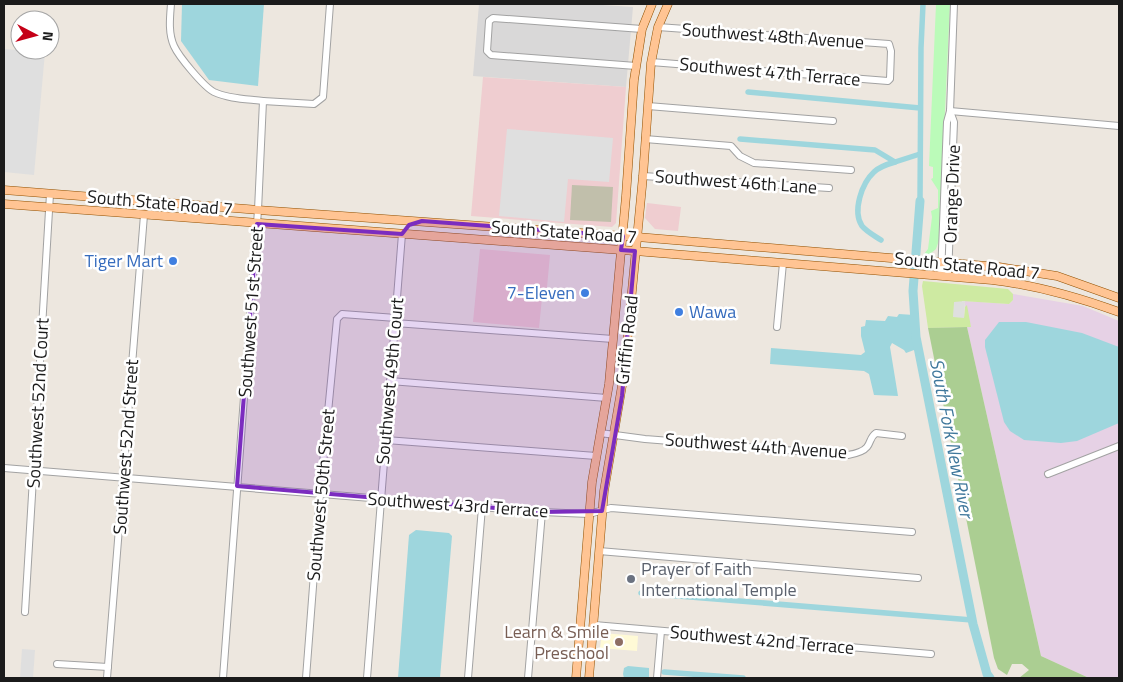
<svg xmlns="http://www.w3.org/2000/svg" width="1123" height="682" font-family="'Titillium Web',sans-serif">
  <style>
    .residential { fill: #d9d8d8 }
    .commercial { fill: #efcdd0 }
    .industrial { fill: #e6d1e5 }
    .education { fill: #fffad6 }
    .construction { fill: #c1bfab }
    .grass { fill: #ceeaa2 }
    .forest { fill: #abce92 }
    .park { fill: #bbfbb9 }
    .parking { fill: #dfdfdf }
    .water { fill: #9ed6dd }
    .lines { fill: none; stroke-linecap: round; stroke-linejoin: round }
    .canal { stroke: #9ed6dd; stroke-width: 5.5 }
    .river { stroke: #9ed6dd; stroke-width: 9 }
    .minor-casing { stroke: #a2a2a2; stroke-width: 8 }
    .major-casing { stroke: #915000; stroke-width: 9 }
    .minor { stroke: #fff; stroke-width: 6 }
    .major { stroke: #ffc493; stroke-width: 8 }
    .marked { fill: #7b2cbf; fill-opacity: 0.2; stroke: #7b2cbf; stroke-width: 4; stroke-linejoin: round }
    .shop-dot { fill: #3f7fe0; stroke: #fff; stroke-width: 2 }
    .worship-dot { fill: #6b7280; stroke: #fff; stroke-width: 2 }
    .education-dot { fill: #8d6e63; stroke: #fff; stroke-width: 2 }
    .labels { text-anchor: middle; stroke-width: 5; stroke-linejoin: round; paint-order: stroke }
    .street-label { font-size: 18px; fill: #1b1b1b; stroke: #fff }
    .shop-label { font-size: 18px; fill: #366cbe; stroke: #fff; text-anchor: end }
    .worship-label { font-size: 18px; fill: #5b616d; stroke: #fff; text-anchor: start }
    .education-label { font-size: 18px; fill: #785e54; stroke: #fff; text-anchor: end }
    .water-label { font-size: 19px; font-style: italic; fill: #40789c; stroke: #fff }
  </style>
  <rect width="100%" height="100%" fill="#ede7df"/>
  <path class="residential" d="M479 4H587L633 7 626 87 473 76Z"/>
  <g class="commercial">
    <path d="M483 77 626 87 616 223 612 227 471 216Z"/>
    <path d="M647 203 681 207 678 231 655 229 645 218Z"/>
    <path d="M480 249 550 255 546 298H542L539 328 473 322Z"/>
  </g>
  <path class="industrial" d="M1013 294 1083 306 1119 321V678H1089L1041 656 967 327H971L965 306V307V301L1009 304 1013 300Z"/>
  <path class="education" d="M602 633 638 636 637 651 600 648Z"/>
  <path class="construction" d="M572 185 613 187 611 222 570 220Z"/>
  <path class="grass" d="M923 281 1008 289 1013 294V300L1009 304 962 301 964 318 965 307 967 305 971 327 928 328 922 286Z"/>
  <path class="forest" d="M967 327 1041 656 1089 678H1019L1029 670 1022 664H1012L1007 675 998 669 994 658 928 328Z"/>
  <path class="park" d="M936 4H950L939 240 936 249 930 254H924L928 249 932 217 931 211 938 208V190L931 179 933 178V167L929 166Z"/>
  <g class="parking">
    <path d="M4 49 45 52 34 175 4 172Z"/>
    <path d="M507 129 613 138 609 182 568 179 564 222 499 216Z"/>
    <path d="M965 301 964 318 953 317 954 302Z"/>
    <path d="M22 649 35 650 33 678H20Z"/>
  </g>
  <g class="water">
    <path d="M182 4H264L258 86 209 80 181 41Z"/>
    <path d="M899 314 914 315 916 337 914 350 906 353 904 350 892 343 890 347 898 396 874 395 869 374 864 371 770 364 771 348 861 355 865 352 861 336V327L865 326 866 320 885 321 888 316 897 317Z"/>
    <path d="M999 322H1026L1082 333 1119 347V423L1077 441 1061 443 1024 440 1010 431 1004 422 985 347V340Z"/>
    <path d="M416 530 449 533 452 536 440 678H398L409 535Z"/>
    <path d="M628 666 649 668V678H624L623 674 624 668Z"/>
  </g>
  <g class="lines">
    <g class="canal">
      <path d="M748 92 920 108"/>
      <path d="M740 139 875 150 895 162 920 154"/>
      <path d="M920 201 921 48 923 4"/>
      <path d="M881 240C875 236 867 232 862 226 852 211 862 183 874 172 879 167 888 164 895 162"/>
      <path d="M641 593 972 620"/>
      <path d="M664 672 743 678"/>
      <path d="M987 674V678"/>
    </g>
    <path class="river" d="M920 201 913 291 916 337 973 624 987 674 990 678"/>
    <g class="minor-casing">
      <g id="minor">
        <path d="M171 4C170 17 168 33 174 46 179 57 204 87 214 92 229 99 247 99 263 101"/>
        <path d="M651 62 888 81 890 79 891 51 889 44 658 27"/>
        <path d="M636 66 491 55 487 51 489 21 493 18 642 29"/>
        <path d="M648 106 833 121"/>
        <path d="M950 111 1119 126"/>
        <path d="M645 139 731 146 740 156 754 163 851 170"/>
        <path d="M643 176 829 188"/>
        <path d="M941 276 947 122 950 111 954 4"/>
        <path d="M948 277 954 122 950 111"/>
        <path d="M395 323 613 339"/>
        <path d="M777 327 783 263"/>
        <path d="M390 381 607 398"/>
        <path d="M600 433 645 439 848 455C854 454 863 452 867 447 871 442 870 437 876 433L902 436"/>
        <path d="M386 440 596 456"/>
        <path d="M4 468 542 512 589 514 611 508 912 532"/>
        <path d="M1048 474 1119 446"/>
        <path d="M599 551 918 578"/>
        <path d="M25 612 50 194"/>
        <path d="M594 625 931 654"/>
        <path d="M57 664 108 667"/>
        <path d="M107 678 144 215"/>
        <path d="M223 678 258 210 263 101 314 104 323 97 330 4"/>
        <path d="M306 678 320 495 337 319 342 314 396 318"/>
        <path d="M367 678 402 234"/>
        <path d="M468 678 482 507"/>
        <path d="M528 678 542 512"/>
        <path d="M657 678 661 631"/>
      </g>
    </g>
    <g class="major-casing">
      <g id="major">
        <path d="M4 190 258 210 637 237 999 267 1057 276 1119 298"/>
        <path d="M4 204 635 251 992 280C1036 285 1078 297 1119 312"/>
        <path d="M576 678 592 482 609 384 626 196 634 80 642 29 652 4"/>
        <path d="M589 678 604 491 624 374 643 176 651 63 658 27 668 4"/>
      </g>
    </g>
    <use href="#minor" class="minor"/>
    <use href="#major" class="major"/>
  </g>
  <path class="marked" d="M422 221 623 236 621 250 635 251 622 396 602 511 542 512 237 486 257 224 402 234 409 225Z"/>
  <g class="shop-dot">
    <circle cx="173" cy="261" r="5"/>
    <circle cx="585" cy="293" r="5"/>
    <circle cx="679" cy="312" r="5"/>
  </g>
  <circle class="worship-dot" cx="631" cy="579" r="5"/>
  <circle class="education-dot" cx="619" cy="642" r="5"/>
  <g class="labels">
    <g class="street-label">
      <text transform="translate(773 36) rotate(4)" y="6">Southwest 48th Avenue</text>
      <text transform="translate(770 72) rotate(5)" y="6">Southwest 47th Terrace</text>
      <text transform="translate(736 182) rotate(4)" y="6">Southwest 46th Lane</text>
      <text transform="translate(952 194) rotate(-88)" y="6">Orange Drive</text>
      <text transform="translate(160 203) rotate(5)" y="6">South State Road 7</text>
      <text transform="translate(564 232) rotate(4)" y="6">South State Road 7</text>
      <text transform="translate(967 266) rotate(6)" y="6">South State Road 7</text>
      <text transform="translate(251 312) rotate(-86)" y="6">Southwest 51st Street</text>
      <text transform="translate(627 340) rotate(-84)" y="6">Griffin Road</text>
      <text transform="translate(390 381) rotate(-85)" y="6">Southwest 49th Court</text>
      <text transform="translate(38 403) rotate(-87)" y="6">Southwest 52nd Court</text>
      <text transform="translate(756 446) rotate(4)" y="6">Southwest 44th Avenue</text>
      <text transform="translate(126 447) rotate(-86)" y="6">Southwest 52nd Street</text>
      <text transform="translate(321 495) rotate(-85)" y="6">Southwest 50th Street</text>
      <text transform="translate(458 505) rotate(4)" y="6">Southwest 43rd Terrace</text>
      <text transform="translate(762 640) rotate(5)" y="6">Southwest 42nd Terrace</text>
    </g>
    <g class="shop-label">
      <text x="163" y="267">Tiger Mart</text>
      <text x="575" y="299">7-Eleven</text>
      <text x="689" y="318" text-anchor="start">Wawa</text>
    </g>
    <g class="worship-label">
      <text x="641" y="575">Prayer of Faith<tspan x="641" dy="21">International Temple</tspan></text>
    </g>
    <g class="education-label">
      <text x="609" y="638">Learn &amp; Smile<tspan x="609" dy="21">Preschool</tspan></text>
    </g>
    <g class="water-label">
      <text transform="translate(952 438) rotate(79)" y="7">South Fork New River</text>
    </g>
  </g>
  <rect width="1123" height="682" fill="none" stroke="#1b1b1b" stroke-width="10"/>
  <g transform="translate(35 35) rotate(96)"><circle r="24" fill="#ffffff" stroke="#a4a4a4"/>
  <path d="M0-4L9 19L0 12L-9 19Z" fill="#c50017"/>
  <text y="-8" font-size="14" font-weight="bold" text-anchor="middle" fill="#1b1b1b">N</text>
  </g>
</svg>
